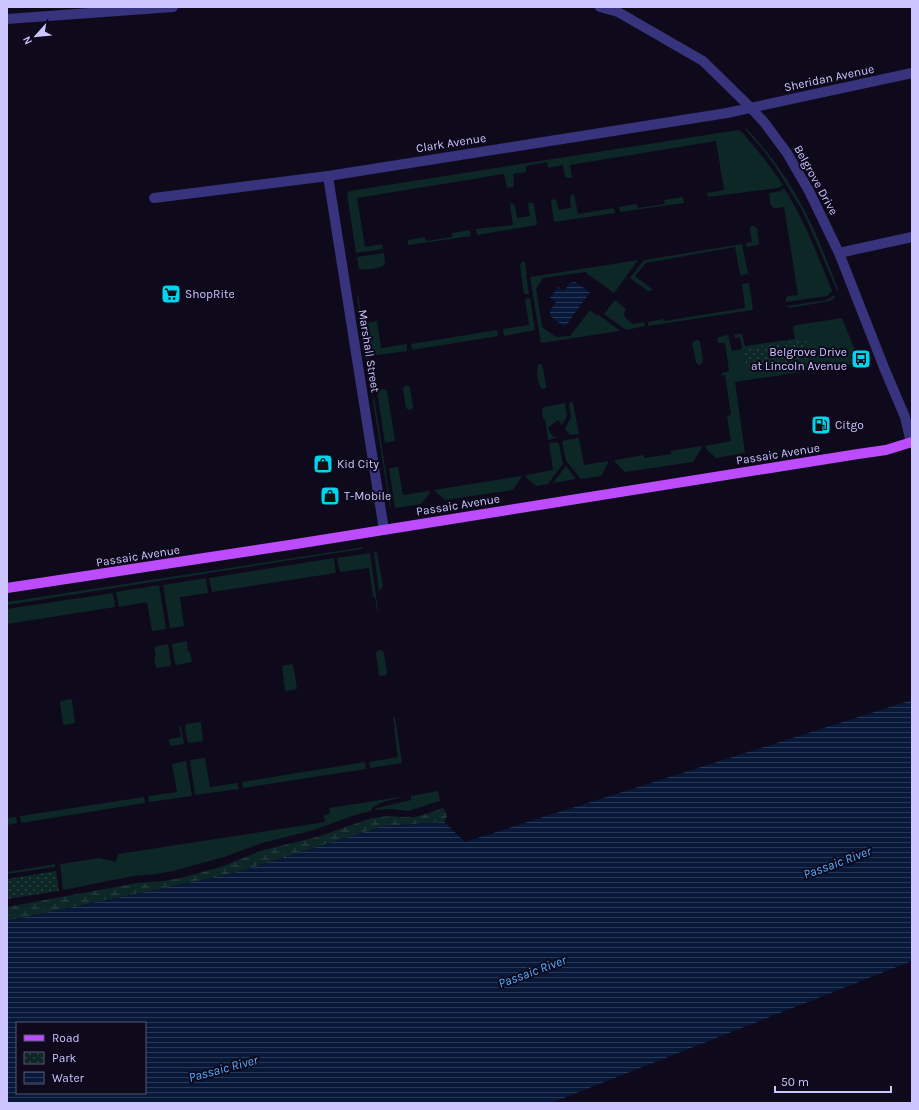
<svg xmlns="http://www.w3.org/2000/svg" width="919" height="1110" font-family="Karla,sans-serif">
  <style>
    .grass { fill: #0d2626 }
    .wetland { fill: url(#wetland-marsh) }
    .park { fill: url(#park-dots) }
    .water { fill: url(#water-rules); fill-rule: evenodd }
    .lines { fill: none; stroke-linecap: round; stroke-linejoin: round }
    .minor { stroke: #37337d; stroke-width: 10 }
    .major { stroke: #be4cff; stroke-width: 10 }
    .labels { text-anchor: middle; stroke-width: 4; stroke-linejoin: round; paint-order: stroke }
    .street-label { font-size: 12px; fill: #cdc5ff; stroke: #0e0a1c }
    .poi-label { font-size: 12px; fill: #cdc5ff; stroke: #0e0a1c; text-anchor: start }
    .water-label { font-size: 13px; font-style: italic; fill: #53adff; stroke: #0e0a1c }
  </style>
  <defs>
    <pattern id="wetland-marsh" width="20" height="14" patternUnits="userSpaceOnUse"><rect width="20" height="14" fill="#0d2626"/><path d="M1 5h8M5 5V1M11 12h8M15 12V8" fill="none" stroke="#2f4447"/></pattern>
    <pattern id="park-dots" width="8" height="8" patternUnits="userSpaceOnUse"><rect width="8" height="8" fill="#0d2626"/><path d="M2 2h.1M6 6h.1" fill="none" stroke="#2f4447" stroke-width="1.8" stroke-linecap="round"/></pattern>
    <pattern id="water-rules" width="6" height="5" patternUnits="userSpaceOnUse"><rect width="6" height="5" fill="#071839"/><path d="M0 2.5h6" fill="none" stroke="#2a3857"/></pattern>
  </defs>
  <rect width="100%" height="100%" fill="#0e0a1c"/>
  <g class="grass">
    <path d="M746 128C770 153 790 182 806 213 818 237 828 263 838 289V293L808 223 802 210 778 171 764 151 745 129Z"/>
    <path d="M738 130 742 132 766 161 783 185 778 188 708 197 707 193 724 190 716 141 570 165 572 178H568L565 177 563 165 548 168 547 162 526 166V172L513 174 514 184 513 187 507 188 504 174 357 198 365 247 382 244 383 249 356 253 347 194 349 191Z"/>
    <path d="M784 188C804 220 818 255 832 291L827 296 786 302V298L788 296 798 295 796 282 784 207C782 207 777 209 774 208 769 207 770 197 769 193L780 191Z"/>
    <path d="M574 194 578 214 614 208 615 213 554 222 551 201 553 199 556 200 559 210 571 208 570 197 571 196Z"/>
    <path d="M683 197 684 203 620 212 619 207 637 204 638 208 665 204 664 200Z"/>
    <path d="M530 202 534 204 537 225 477 235 476 229 513 225 510 204 512 203 515 206 517 218 530 216 528 204Z"/>
    <path d="M752 226H754L757 228 759 244 757 245 747 247 746 243 752 242 750 229V227Z"/>
    <path d="M470 230 471 236 408 245V240L425 237 426 241 452 237V233Z"/>
    <path d="M742 244 748 274 740 275 735 247 646 263 635 276 653 290 648 291 630 278 644 260Z"/>
    <path d="M384 253 385 264C380 269 366 270 359 269L357 257Z"/>
    <path d="M638 260 614 293 585 272 543 278 536 289 542 327 556 337 570 336 590 310 597 316 599 315 620 331 541 343 530 277Z"/>
    <path d="M522 262H525V264L527 274H526L529 294H524L520 265Z"/>
    <path d="M749 283 753 308 752 310 648 326V322L664 319V321L745 308 742 284Z"/>
    <path d="M358 294 370 368 367 363 357 297Z"/>
    <path d="M834 295 835 298 830 301 789 308 787 306 827 300Z"/>
    <path d="M530 298 535 330 504 336 503 329 529 325 525 299Z"/>
    <path d="M615 300 626 309 624 313 625 318 633 324 644 322 645 326 626 330 604 314Z"/>
    <path d="M842 318 860 363 735 382 745 453 716 458 706 449 705 446 731 441 727 416 731 415 725 375 721 376 722 373 729 371 725 343H718L717 340 719 337 728 335 732 351 742 349 740 337 735 338 734 334H742L745 346 795 339 793 327 796 325Z"/>
    <path d="M377 321 381 348 407 344V351L371 356 366 323Z"/>
    <path d="M497 330 498 336 412 350 411 344Z"/>
    <path d="M696 340H698L700 342 703 361 702 363 700 365 697 364 696 362 692 343Z"/>
    <path d="M540 364 542 365 543 368 546 385V388L542 389C538 385 536 371 538 365Z"/>
    <path d="M407 385 410 387 413 407 412 409 409 410 406 408 403 389 404 387Z"/>
    <path d="M382 389 386 390 387 391 395 441 385 443 377 391Z"/>
    <path d="M374 396 391 506 390 508 373 401Z"/>
    <path d="M572 402 573 403 579 434 570 435 565 429 571 417 569 403Z"/>
    <path d="M565 403 567 416 562 425 558 420 548 428 553 437 555 436 556 438 548 440 545 419H543L542 409 544 407Z"/>
    <path d="M579 438 584 465 608 461V463L601 476 581 479 566 461 562 442 565 440Z"/>
    <path d="M557 442 559 444 563 464 548 484 536 486 526 477V475L553 470 549 443Z"/>
    <path d="M701 446V449L693 462 625 472 615 462V460L644 455V458L671 454V451Z"/>
    <path d="M566 466 576 479 553 483Z"/>
    <path d="M398 467 403 495 429 491 430 493 421 504 395 508 389 468Z"/>
    <path d="M521 476V478L513 490 445 500 434 490Z"/>
    <path d="M364 547 362 549 7 605V602Z"/>
    <path d="M376 551 377 553 383 586 379 592 374 552Z"/>
    <path d="M370 553 378 610H377L375 597H373L369 568 340 572 337 558Z"/>
    <path d="M334 558 336 573 212 592 209 578Z"/>
    <path d="M206 578 208 593 180 597 184 626 170 628 163 585Z"/>
    <path d="M159 585 166 629 152 631 147 602 119 607 116 592Z"/>
    <path d="M113 593 115 607 7 624V609Z"/>
    <path d="M187 641 188 652 190 651 192 662 177 665 175 663 172 644Z"/>
    <path d="M168 644 171 663 170 666 156 668 154 657 156 656 154 647Z"/>
    <path d="M382 650 384 653 387 672 386 675 381 676 379 675 376 653 377 651Z"/>
    <path d="M293 664 297 689 286 691 285 690 282 666Z"/>
    <path d="M71 699 72 701 75 723 65 725 63 724 60 702 61 701Z"/>
    <path d="M393 717H395L402 763 370 768 369 762 398 757 394 729 395 728Z"/>
    <path d="M200 722 201 723 203 741 188 743 185 728 186 724Z"/>
    <path d="M179 726 181 727 184 744 170 746 169 739 181 737Z"/>
    <path d="M205 758 210 787 237 783 239 789 195 795 190 760Z"/>
    <path d="M186 761 192 796 149 802 148 796 177 792 172 764Z"/>
    <path d="M365 762 366 769 243 788 242 782Z"/>
    <path d="M438 791 440 801 408 811 392 809 374 810 377 808 411 800V796Z"/>
    <path d="M406 796C397 799 374 802 371 811L355 815 314 830 262 843 224 857 173 871 157 874 133 876 63 890 60 864 99 858 116 862 118 854 325 822 324 815 330 814 329 808Z"/>
    <path d="M144 797 145 803 21 823 20 816Z"/>
    <path d="M16 817 17 823 7 825V818Z"/>
    <path d="M55 864V867L7 874V872Z"/>
  </g>
  <path class="wetland" d="M443 808 447 816 444 822 384 826 231 874 7 921V907L137 883 163 881 176 879 221 867 263 850 317 837 372 818 390 816 398 817H416Z"/>
  <g class="park">
    <path d="M806 339 809 361 747 371 744 349Z"/>
    <path d="M56 871 59 891 7 899V879Z"/>
  </g>
  <g class="water">
    <path d="M575 282 590 292 565 327 550 316V311L556 302 550 298 558 287 564 291 570 283Z"/>
    <path d="M912 700V961L551 1103H7V921L231 874 384 826 444 822 465 842ZM17 1023H145V1093H17Z"/>
  </g>
  <g class="lines">
    <g class="minor">
      <path d="M600 7 618 12 703 61 751 108 764 122 787 153 809 191 839 253 885 370 905 417 911 443"/>
      <path d="M7 19 173 7"/>
      <path d="M328 176 384 530"/>
      <path d="M154 198 328 176 727 113 912 73"/>
      <path d="M839 253 912 237"/>
    </g>
    <path class="major" d="M7 588 296 544 858 454 886 450 912 442"/>
  </g>
  <defs>
    <g id="supermarket-square" transform="scale(1)"><rect x="-9" y="-9" width="18" height="18" rx="4" fill="#00d5f0" stroke="#0e0a1c"/><path d="M-6-5.5h2.5l.6 2H6L4.5 2H-2.5L-4.4-4H-6ZM-1.5 3.2a1.3 1.3 0 1 0 .1 0ZM3 3.2a1.3 1.3 0 1 0 .1 0Z" fill="#111"/></g>
    <g id="bus-square" transform="scale(1)"><rect x="-9" y="-9" width="18" height="18" rx="4" fill="#00d5f0" stroke="#0e0a1c"/><path d="M-5-6H5V4H4V6H2V4H-2V6H-4V4H-5ZM-3.5-4V0h7V-4ZM-3.5 1.2v1.5H-2V1.2ZM2 1.2v1.5H3.5V1.2Z" fill="#111"/></g>
    <g id="fuel-square" transform="scale(1)"><rect x="-9" y="-9" width="18" height="18" rx="4" fill="#00d5f0" stroke="#0e0a1c"/><path d="M-5.5-6h7V0h2V4h1.3V-2.5L3-4.5l.8-.8L6-3V5H2.5V1h-1V6h-7ZM-4.2-4.7v3.2H.2V-4.7Z" fill="#111"/></g>
    <g id="shop-square" transform="scale(1)"><rect x="-9" y="-9" width="18" height="18" rx="4" fill="#00d5f0" stroke="#0e0a1c"/><path d="M-5-2.5h2.3a2.7 3.5 0 0 1 5.4 0H5L5.5 6h-11ZM-1.5-2.5h3a1.5 2.3 0 0 0-3 0Z" fill="#111"/></g>
  </defs>
  <g fill-rule="evenodd">
    <use href="#supermarket-square" x="171" y="294"/>
    <use href="#bus-square" x="861" y="359"/>
    <use href="#fuel-square" x="821" y="425"/>
    <use href="#shop-square" x="323" y="464"/>
    <use href="#shop-square" x="330" y="496"/>
  </g>
  <g class="labels">
    <g class="street-label">
      <text transform="translate(829 78) rotate(-12)" y="4">Sheridan Avenue</text>
      <text transform="translate(451 143) rotate(-9)" y="4">Clark Avenue</text>
      <text transform="translate(816 180) rotate(61)" y="4">Belgrove Drive</text>
      <text transform="translate(369 351) rotate(81)" y="4">Marshall Street</text>
      <text transform="translate(778 454) rotate(-9)" y="4">Passaic Avenue</text>
      <text transform="translate(458 505) rotate(-9)" y="4">Passaic Avenue</text>
      <text transform="translate(138 556) rotate(-9)" y="4">Passaic Avenue</text>
    </g>
    <g class="poi-label">
      <text x="185" y="298">ShopRite</text>
      <text x="847" y="356" text-anchor="end">Belgrove Drive<tspan x="847" dy="14">at Lincoln Avenue</tspan></text>
      <text x="835" y="429">Citgo</text>
      <text x="337" y="468">Kid City</text>
      <text x="344" y="500">T-Mobile</text>
    </g>
    <g class="water-label">
      <text transform="translate(837 862) rotate(-20)" y="5">Passaic River</text>
      <text transform="translate(532 971) rotate(-20)" y="5">Passaic River</text>
      <text transform="translate(223 1068) rotate(-15)" y="5">Passaic River</text>
    </g>
  </g>
  <rect width="919" height="1110" fill="none" stroke="#cdc5ff" stroke-width="16"/>
  <rect x="16" y="1022" width="130" height="72" fill="#0e0a1c" stroke="#5a5577"/>
  <rect x="24" y="1035" width="20" height="6" fill="#be4cff" stroke="#5a5577"/>
  <text x="52" y="1042" font-size="12" fill="#cdc5ff">Road</text>
  <rect x="24" y="1052" width="20" height="12" fill="url(#park-dots)" stroke="#5a5577"/>
  <text x="52" y="1062" font-size="12" fill="#cdc5ff">Park</text>
  <rect x="24" y="1072" width="20" height="12" fill="url(#water-rules)" stroke="#5a5577"/>
  <text x="52" y="1082" font-size="12" fill="#cdc5ff">Water</text>
  <g transform="translate(36 36) rotate(243)" stroke="#0e0a1c" stroke-width="3" paint-order="stroke">
  <path d="M0-3L7 15L0 10L-7 15Z" fill="#cdc5ff"/>
  <text y="-6" font-size="11" font-weight="bold" text-anchor="middle" fill="#cdc5ff">N</text>
  </g>
  <path d="M775 1086v6h116v-6" fill="none" stroke="#cdc5ff" stroke-width="2"/>
  <text x="781" y="1086" font-size="12" fill="#cdc5ff" stroke="#0e0a1c" stroke-width="3" paint-order="stroke">50 m</text>
</svg>
